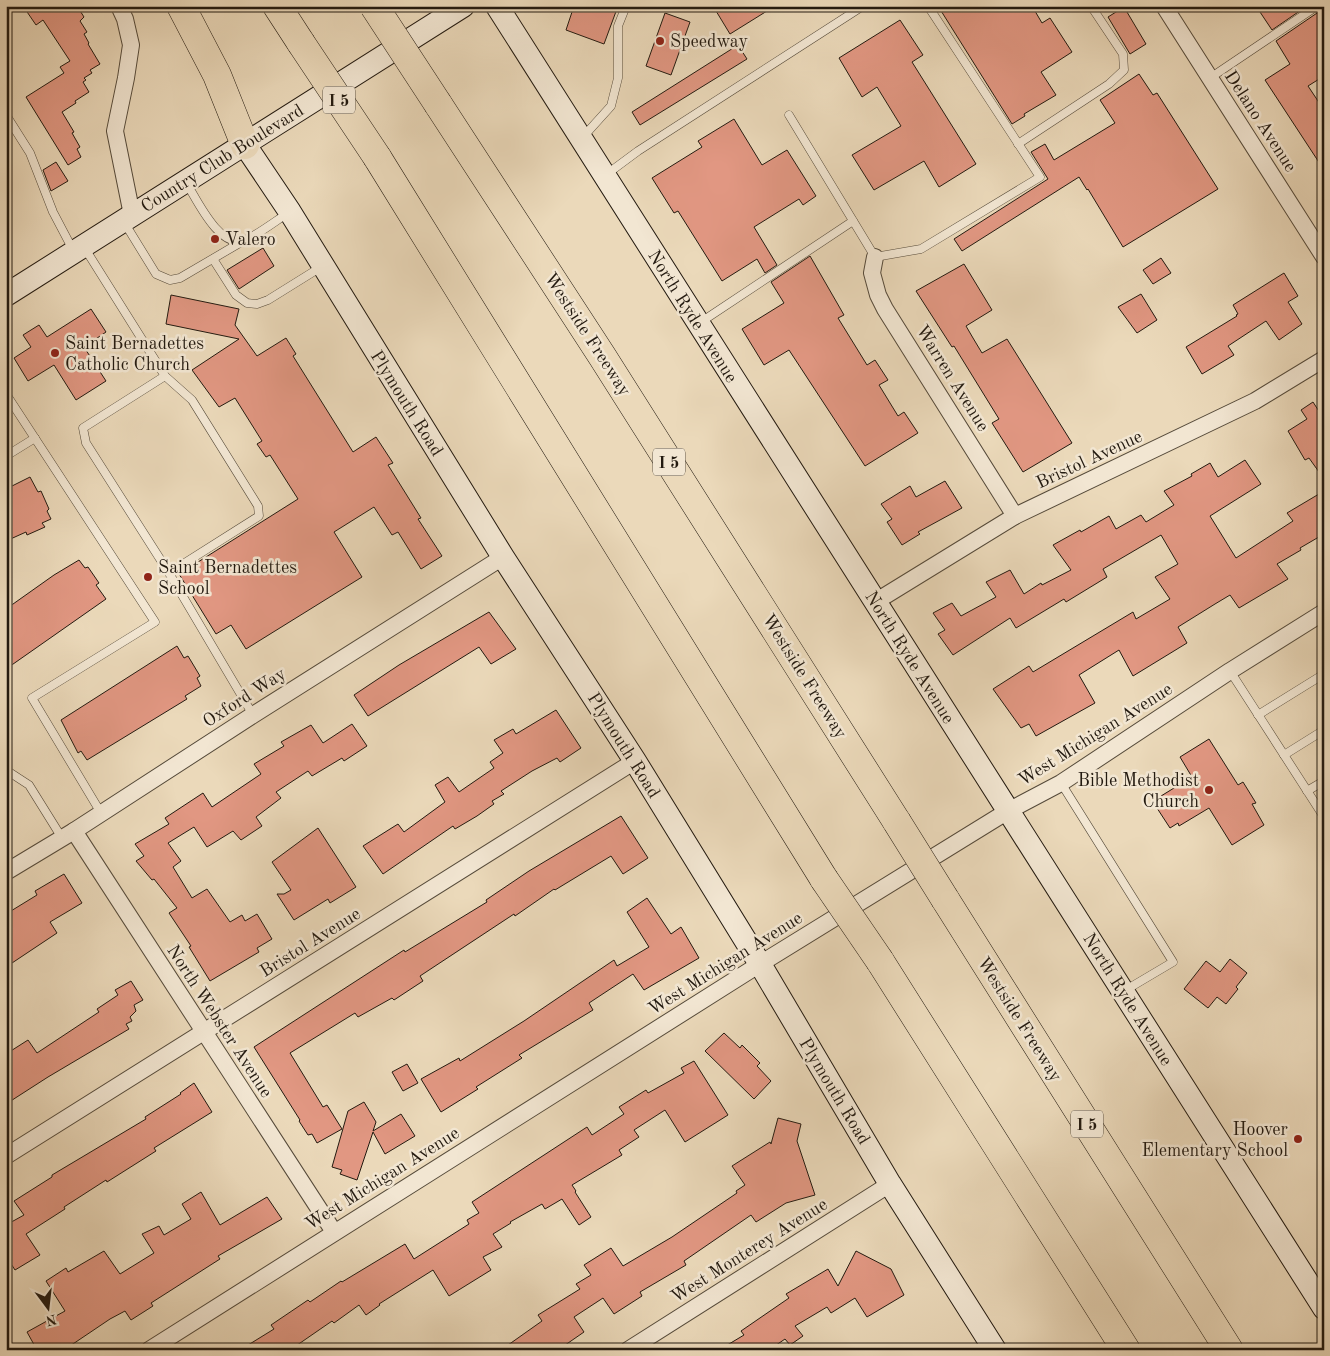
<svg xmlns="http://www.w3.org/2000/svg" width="1330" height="1356" font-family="'Old Standard TT',serif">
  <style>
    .building { fill: #e19782; stroke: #231a10 }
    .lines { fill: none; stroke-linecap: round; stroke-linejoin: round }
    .lane-casing { stroke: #554a3a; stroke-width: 9 }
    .street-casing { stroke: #554a3a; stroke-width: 18 }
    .secondary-casing { stroke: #231a10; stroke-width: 24 }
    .highway-casing { stroke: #231a10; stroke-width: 29 }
    .lane { stroke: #f2e6d2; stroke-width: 8 }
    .street { stroke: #f2e6d2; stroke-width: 16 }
    .secondary { stroke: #f2e6d2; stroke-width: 22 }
    .highway { stroke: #ebd9ba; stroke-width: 28 }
    .highway-bridge-casing { stroke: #231a10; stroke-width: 29; stroke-linecap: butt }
    .highway-bridge { stroke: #ebd9ba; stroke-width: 28 }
    .poi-dot { fill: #8f2418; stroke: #f2e6d2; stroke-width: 2 }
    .labels { text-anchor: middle; stroke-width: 5; stroke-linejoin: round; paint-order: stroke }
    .shield { fill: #f2e6d2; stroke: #61574a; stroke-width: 1 }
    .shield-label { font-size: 16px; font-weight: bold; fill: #231a10 }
    .poi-label { font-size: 18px; fill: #231a10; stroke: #f2e6d2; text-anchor: start }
    .street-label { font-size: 18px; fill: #231a10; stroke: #f2e6d2 }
  </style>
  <rect width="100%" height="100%" fill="#ebd9ba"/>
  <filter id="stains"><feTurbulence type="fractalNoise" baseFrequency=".004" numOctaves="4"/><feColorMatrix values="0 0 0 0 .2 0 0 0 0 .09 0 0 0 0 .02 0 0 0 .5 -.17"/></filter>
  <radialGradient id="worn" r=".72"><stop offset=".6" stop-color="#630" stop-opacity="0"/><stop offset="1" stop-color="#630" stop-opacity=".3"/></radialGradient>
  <g class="building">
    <path d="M23 6H77L84 17 80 21 87 32 84 34 89 43 88 44 100 64 90 70 92 73 84 78 86 80 83 82 89 92 75 101 76 103 62 112 74 132 72 133 80 147 77 149 81 157 68 165 26 97 64 73 60 67 70 61 43 20 36 25Z"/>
    <path d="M574 6H618L604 44 566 30Z"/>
    <path d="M713 6H775L730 34Z"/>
    <path d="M938 6H1032L1042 23 1050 18 1072 52 1041 72 1056 95 1024 114 1025 116 1012 124Z"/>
    <path d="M1256 6H1307L1272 30Z"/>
    <path d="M1323 6 1324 76 1308 86 1324 110V170L1265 80 1290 64 1276 41 1320 11Z"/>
    <path d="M1124 7 1146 44 1130 54 1108 17Z"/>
    <path d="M665 13 690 22 671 75 646 66Z"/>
    <path d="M900 20 923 55 912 62 976 164 939 187 924 161 874 190 852 155 901 126 877 87 862 97 839 58Z"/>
    <path d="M738 45 747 59 640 125 632 112Z"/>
    <path d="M1139 74 1153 95 1157 93 1218 189 1123 247 1088 189 1087 190 1079 177 962 251 954 239 1048 179 1031 152 1045 144 1054 160 1115 123 1100 100Z"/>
    <path d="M734 119 762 165 787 150 816 196 803 205 799 199 754 227 777 265 765 273 757 259 722 281 678 211 674 213 652 178 702 147 698 141Z"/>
    <path d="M56 162 68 181 51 191 43 170Z"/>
    <path d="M263 248 274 266 239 289 227 270Z"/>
    <path d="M810 256 844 315 838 318 867 365 875 360 888 380 879 385 898 416 904 412 918 433 865 466 789 350 764 365 742 329 784 303 771 282Z"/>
    <path d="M1161 258 1171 273 1153 284 1143 270Z"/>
    <path d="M964 264 992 310 966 326 973 338 982 353 1007 339 1072 443 1023 472 992 423 999 419 954 346 952 347 916 291Z"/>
    <path d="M1284 273 1298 296 1288 302 1302 324 1279 340 1266 321 1228 346 1234 355 1202 374 1186 347 1237 316 1236 315 1238 314 1233 305Z"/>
    <path d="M1141 294 1157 320 1137 333 1118 307Z"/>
    <path d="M171 295 239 309 235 325 257 356 286 338 296 354 293 356 353 452 376 437 393 463 388 465 421 518 418 519 442 556 421 569 398 532 392 535 374 507 334 532 362 577 246 649 231 625 216 634 179 574 298 499 270 455 266 457 257 444 262 441 235 398 219 407 192 370 239 339 166 324Z"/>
    <path d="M91 309 106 332 84 347 106 381 76 400 54 365 28 381 14 358 31 347 23 335 39 325 47 337Z"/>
    <path d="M1313 402 1324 419V479L1309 458 1305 460 1288 431 1307 419 1301 410Z"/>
    <path d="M1245 460 1261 484 1210 516 1236 558 1293 521 1287 513 1324 491V534L1300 548 1301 550 1277 564 1288 579 1239 608 1230 595 1215 604 1178 627 1187 643 1133 676 1119 650 1079 675 1095 703 1036 736 1029 724 1021 728 993 689 1029 666 1033 672 1133 612 1136 619 1170 599 1155 577 1178 564 1161 535 1103 569 1107 577 1066 602 1064 599 1016 628 1010 618 953 655 938 634 945 630 933 613 952 603 961 616 996 597 986 582 1010 570 1024 594 1041 583 1042 585 1071 570 1053 545 1080 530 1081 532 1109 516 1116 529 1141 515 1146 522 1174 505 1164 491 1192 476 1191 474 1210 463 1218 477Z"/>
    <path d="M30 477 38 492 41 491 49 509 47 511 51 519 42 523 45 527 27 535 26 532 6 541V489Z"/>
    <path d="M945 481 962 508 918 532 920 534 902 545 887 522 892 519 881 504 910 486 916 497Z"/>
    <path d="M79 560 85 568 88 567 99 583 96 585 106 599 6 669V609L54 575Z"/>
    <path d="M489 612 516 649 491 664 479 647 368 716 354 695 399 665Z"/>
    <path d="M177 646 184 658 188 656 200 676 197 678 201 686 185 696 187 699 87 760 81 751 78 753 61 720Z"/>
    <path d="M556 710 581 748 560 762 557 758 532 771 501 791 504 794 492 801 494 804 477 816 455 829 453 826 383 874 363 846 398 824 404 832 445 802 435 785 448 777 459 792 494 768 490 762 503 753 494 740 513 729 516 734Z"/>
    <path d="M352 724 367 746 344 761 342 758 312 776 308 771 276 792 281 798 256 817 262 826 241 840 233 831 207 847 194 827 168 843 181 861 173 867 192 898 207 889 230 922 242 915 245 921 257 914 272 939 257 948 259 952 210 981 189 947 191 946 169 913 177 908 154 879 152 880 136 861 144 856 135 844 169 824 165 818 203 793 212 807 261 774 254 764 284 746 281 742 311 725 323 743Z"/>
    <path d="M1209 739 1238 785 1243 782 1256 803 1252 804 1264 825 1232 845 1209 808 1179 826 1178 823 1170 828 1155 805 1162 800 1161 796 1192 777 1180 757Z"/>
    <path d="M621 816 648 858 623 874 611 856 555 890 554 889 515 916 514 914 420 976 423 981 394 1000 392 998 358 1017 355 1013 290 1053 323 1107 327 1105 342 1129 317 1143 312 1134 308 1135 299 1121 300 1120 254 1047 404 950 405 952 487 902 486 900 529 871Z"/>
    <path d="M318 828 356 887 330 903 328 899 294 920 277 894H284L291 890 272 862Z"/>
    <path d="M64 874 82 903 50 922 57 933 6 967V914L37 895 35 891Z"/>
    <path d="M647 898 671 934 681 927 699 958 644 990 633 974 589 1003 593 1010 519 1055 522 1058 476 1087 478 1089 441 1112 421 1079 459 1058 460 1061 524 1021 614 960 617 966 649 947 627 912Z"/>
    <path d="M1230 959 1247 973 1236 987 1238 989 1226 1004 1217 997 1208 1008 1184 989 1206 961 1220 972Z"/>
    <path d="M131 981 143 1000 134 1005 136 1011 130 1017 132 1021 126 1024 129 1029 48 1077 6 1104V1054L28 1040 37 1053 99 1012 97 1009 118 995 115 990Z"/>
    <path d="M724 1033 740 1048 742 1045 760 1063 757 1066 771 1081 754 1099 705 1051Z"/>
    <path d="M694 1061 728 1115 685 1142 665 1110 634 1130 639 1137 619 1150 622 1155 572 1185 576 1191 575 1192 591 1217 579 1225 562 1199 545 1209 542 1204 510 1222 511 1223 493 1234 502 1247 483 1257 491 1270 449 1296 433 1270 379 1304 380 1305 366 1315 359 1305 334 1323 332 1321 290 1350H240L274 1329 271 1325 308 1300 310 1302 341 1281 342 1282 405 1244 414 1259 469 1224 467 1220 479 1213 472 1202 587 1127 592 1135 624 1114 619 1107 646 1090 648 1093 684 1073 681 1068Z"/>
    <path d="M407 1064 418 1083 403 1091 392 1072Z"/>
    <path d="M194 1083 212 1112 154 1148 156 1151 107 1182 106 1180 64 1207 65 1209 26 1234 40 1255 15 1270 6 1256V1225L24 1215 14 1201 52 1177V1175L146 1119 145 1117 181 1094 180 1093Z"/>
    <path d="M364 1102 376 1122 373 1131 401 1114 415 1136 385 1154 373 1132 357 1180 340 1174 342 1170 332 1167 348 1111Z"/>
    <path d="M778 1118 801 1124 797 1141 815 1195 786 1203 756 1222 751 1215 684 1261 686 1265 640 1292 642 1296 614 1314 603 1298 574 1317 584 1332 558 1350H501L542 1321 538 1315 580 1289 576 1284 591 1275 584 1265 611 1248 623 1266 672 1237 737 1193 736 1191 745 1185 732 1166 770 1142 771 1144Z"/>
    <path d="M201 1192 220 1225 267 1197 282 1219 218 1256 220 1259 151 1303 153 1306 131 1320 125 1311 110 1319 64 1350H37L27 1332 65 1311 46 1281 66 1268 68 1272 104 1251 120 1274 154 1253 142 1234 159 1226 164 1235 191 1219 182 1204Z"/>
    <path d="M856 1251 891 1269 904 1295 867 1317 855 1298 831 1313 827 1307 795 1326 803 1336 790 1345 785 1339 769 1350H719L744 1335 741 1331 789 1298 786 1294 828 1269 838 1286Z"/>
  </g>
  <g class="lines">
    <g class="lane-casing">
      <g id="lane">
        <path d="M1210 78 1317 6"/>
        <path d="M6 115 30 153 53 212 73 250"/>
        <path d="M789 115 875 257 921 249 1040 177 928 6"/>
        <path d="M583 137 611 106 618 78V26L626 6"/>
        <path d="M1018 144 1109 84 1124 70 1123 54 1091 6"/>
        <path d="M607 174 638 151 863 6"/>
        <path d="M187 184C197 200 220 250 245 240 256 236 277 220 288 213"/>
        <path d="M124 222 156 274 170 280 180 278 243 241"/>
        <path d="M84 247 165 376 192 400 258 506 259 516 169 573"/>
        <path d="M213 259 236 295 247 303 257 304 268 300 321 267"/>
        <path d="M701 322 853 221"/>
        <path d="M165 376 83 428 86 443 169 573 253 715"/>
        <path d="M6 394 155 622 32 698 101 813"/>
        <path d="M6 456 35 438"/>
        <path d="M1230 671 1324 817"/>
        <path d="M1258 715 1324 674"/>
        <path d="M1284 755 1324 730"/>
        <path d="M6 770 29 785 62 838"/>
        <path d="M1061 783 1173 962 1124 991"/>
        <path d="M1307 791 1324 781"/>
      </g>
    </g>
    <g class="street-casing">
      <g id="street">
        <path d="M119 6 125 19 131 45 126 78 115 131 132 215"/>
        <path d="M1164 6 1324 257"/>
        <path d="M875 257 872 273 878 295 885 309 1015 516"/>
        <path d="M875 602 1015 516 1255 401 1324 359"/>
        <path d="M74 831 334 1232"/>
        <path d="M6 872 74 831 253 715 503 557"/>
        <path d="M6 1156 635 761"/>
        <path d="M149 1350 760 964 1008 811 1061 783 1230 671 1324 612"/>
        <path d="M628 1350 890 1184"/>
      </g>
    </g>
    <g class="secondary-casing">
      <g id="secondary">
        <path d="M497 6 1324 1308"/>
        <path d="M245 145 290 212 503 557 635 761 760 964 890 1184 995 1350"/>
        <path d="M6 295 463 6"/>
      </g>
    </g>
    <g class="highway-casing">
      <g id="highway">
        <path d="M181 6 217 75 245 145"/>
        <path d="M277 6 301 43"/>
        <path d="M438 104 602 356 897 822"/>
        <path d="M377 157 824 879"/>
        <path d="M945 899 1229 1350"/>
        <path d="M880 961 1126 1350"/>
      </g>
    </g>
    <use href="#lane" class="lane"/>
    <use href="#street" class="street"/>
    <use href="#secondary" class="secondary"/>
    <use href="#highway" class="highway"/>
    <g class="highway-bridge-casing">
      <g id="highway-bridge">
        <path d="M374 6 438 104"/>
        <path d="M301 43 377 157"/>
        <path d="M897 822 945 899"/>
        <path d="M824 879 880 961"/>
      </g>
    </g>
    <use href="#highway-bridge" class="highway-bridge"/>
  </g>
  <g class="poi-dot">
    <circle cx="660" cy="41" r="5"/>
    <circle cx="215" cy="239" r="5"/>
    <circle cx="55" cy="353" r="5"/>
    <circle cx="148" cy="577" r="5"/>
    <circle cx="1209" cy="790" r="5"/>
    <circle cx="1298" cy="1139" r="5"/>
  </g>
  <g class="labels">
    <g class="shield">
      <rect x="323" y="86.5" width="32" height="27" rx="4"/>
      <rect x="653" y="448.5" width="32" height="27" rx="4"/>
      <rect x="1071" y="1110.5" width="32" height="27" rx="4"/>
    </g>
    <g class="shield-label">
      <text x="339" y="106">I 5</text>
      <text x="669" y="468">I 5</text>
      <text x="1087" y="1130">I 5</text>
    </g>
    <g class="poi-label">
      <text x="670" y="47">Speedway</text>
      <text x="225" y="245">Valero</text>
      <text x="65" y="349">Saint Bernadettes<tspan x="65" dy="21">Catholic Church</tspan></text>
      <text x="158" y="573">Saint Bernadettes<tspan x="158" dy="21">School</tspan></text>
      <text x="1199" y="786" text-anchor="end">Bible Methodist<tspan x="1199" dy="21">Church</tspan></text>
      <text x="1288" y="1135" text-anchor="end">Hoover<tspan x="1288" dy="21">Elementary School</tspan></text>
    </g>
    <g class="street-label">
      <text transform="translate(1261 121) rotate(57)" y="6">Delano Avenue</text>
      <text transform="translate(222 158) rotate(-32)" y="6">Country Club Boulevard</text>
      <text transform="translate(693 316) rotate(58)" y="6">North Ryde Avenue</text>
      <text transform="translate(588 334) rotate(57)" y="6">Westside Freeway</text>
      <text transform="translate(953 378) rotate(58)" y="6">Warren Avenue</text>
      <text transform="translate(407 403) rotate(58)" y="6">Plymouth Road</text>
      <text transform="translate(1089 459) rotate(-25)" y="6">Bristol Avenue</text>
      <text transform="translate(910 657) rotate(58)" y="6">North Ryde Avenue</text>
      <text transform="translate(805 676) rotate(58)" y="6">Westside Freeway</text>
      <text transform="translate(244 697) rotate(-33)" y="6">Oxford Way</text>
      <text transform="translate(1095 734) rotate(-32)" y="6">West Michigan Avenue</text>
      <text transform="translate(624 745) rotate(58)" y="6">Plymouth Road</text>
      <text transform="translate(310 942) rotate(-32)" y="6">Bristol Avenue</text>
      <text transform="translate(725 963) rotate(-32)" y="6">West Michigan Avenue</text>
      <text transform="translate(1128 999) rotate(58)" y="6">North Ryde Avenue</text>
      <text transform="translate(1020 1019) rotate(58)" y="6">Westside Freeway</text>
      <text transform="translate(220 1021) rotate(57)" y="6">North Webster Avenue</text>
      <text transform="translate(835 1091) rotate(59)" y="6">Plymouth Road</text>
      <text transform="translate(382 1178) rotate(-32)" y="6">West Michigan Avenue</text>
      <text transform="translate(749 1250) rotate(-32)" y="6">West Monterey Avenue</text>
    </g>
  </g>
  <rect width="1330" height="1356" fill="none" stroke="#ebd9ba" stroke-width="25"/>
  <rect x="8" y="8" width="1315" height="1341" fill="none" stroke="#231a10" stroke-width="2.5"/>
  <rect x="12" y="12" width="1305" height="1331" fill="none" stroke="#231a10"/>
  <g transform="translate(48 1308) rotate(165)" stroke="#f2e6d2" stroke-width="4" paint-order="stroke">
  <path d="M0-4L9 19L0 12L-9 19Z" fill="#231a10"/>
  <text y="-8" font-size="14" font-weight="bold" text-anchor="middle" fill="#231a10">N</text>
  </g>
  <rect width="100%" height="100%" filter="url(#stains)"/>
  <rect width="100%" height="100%" fill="url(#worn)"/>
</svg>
